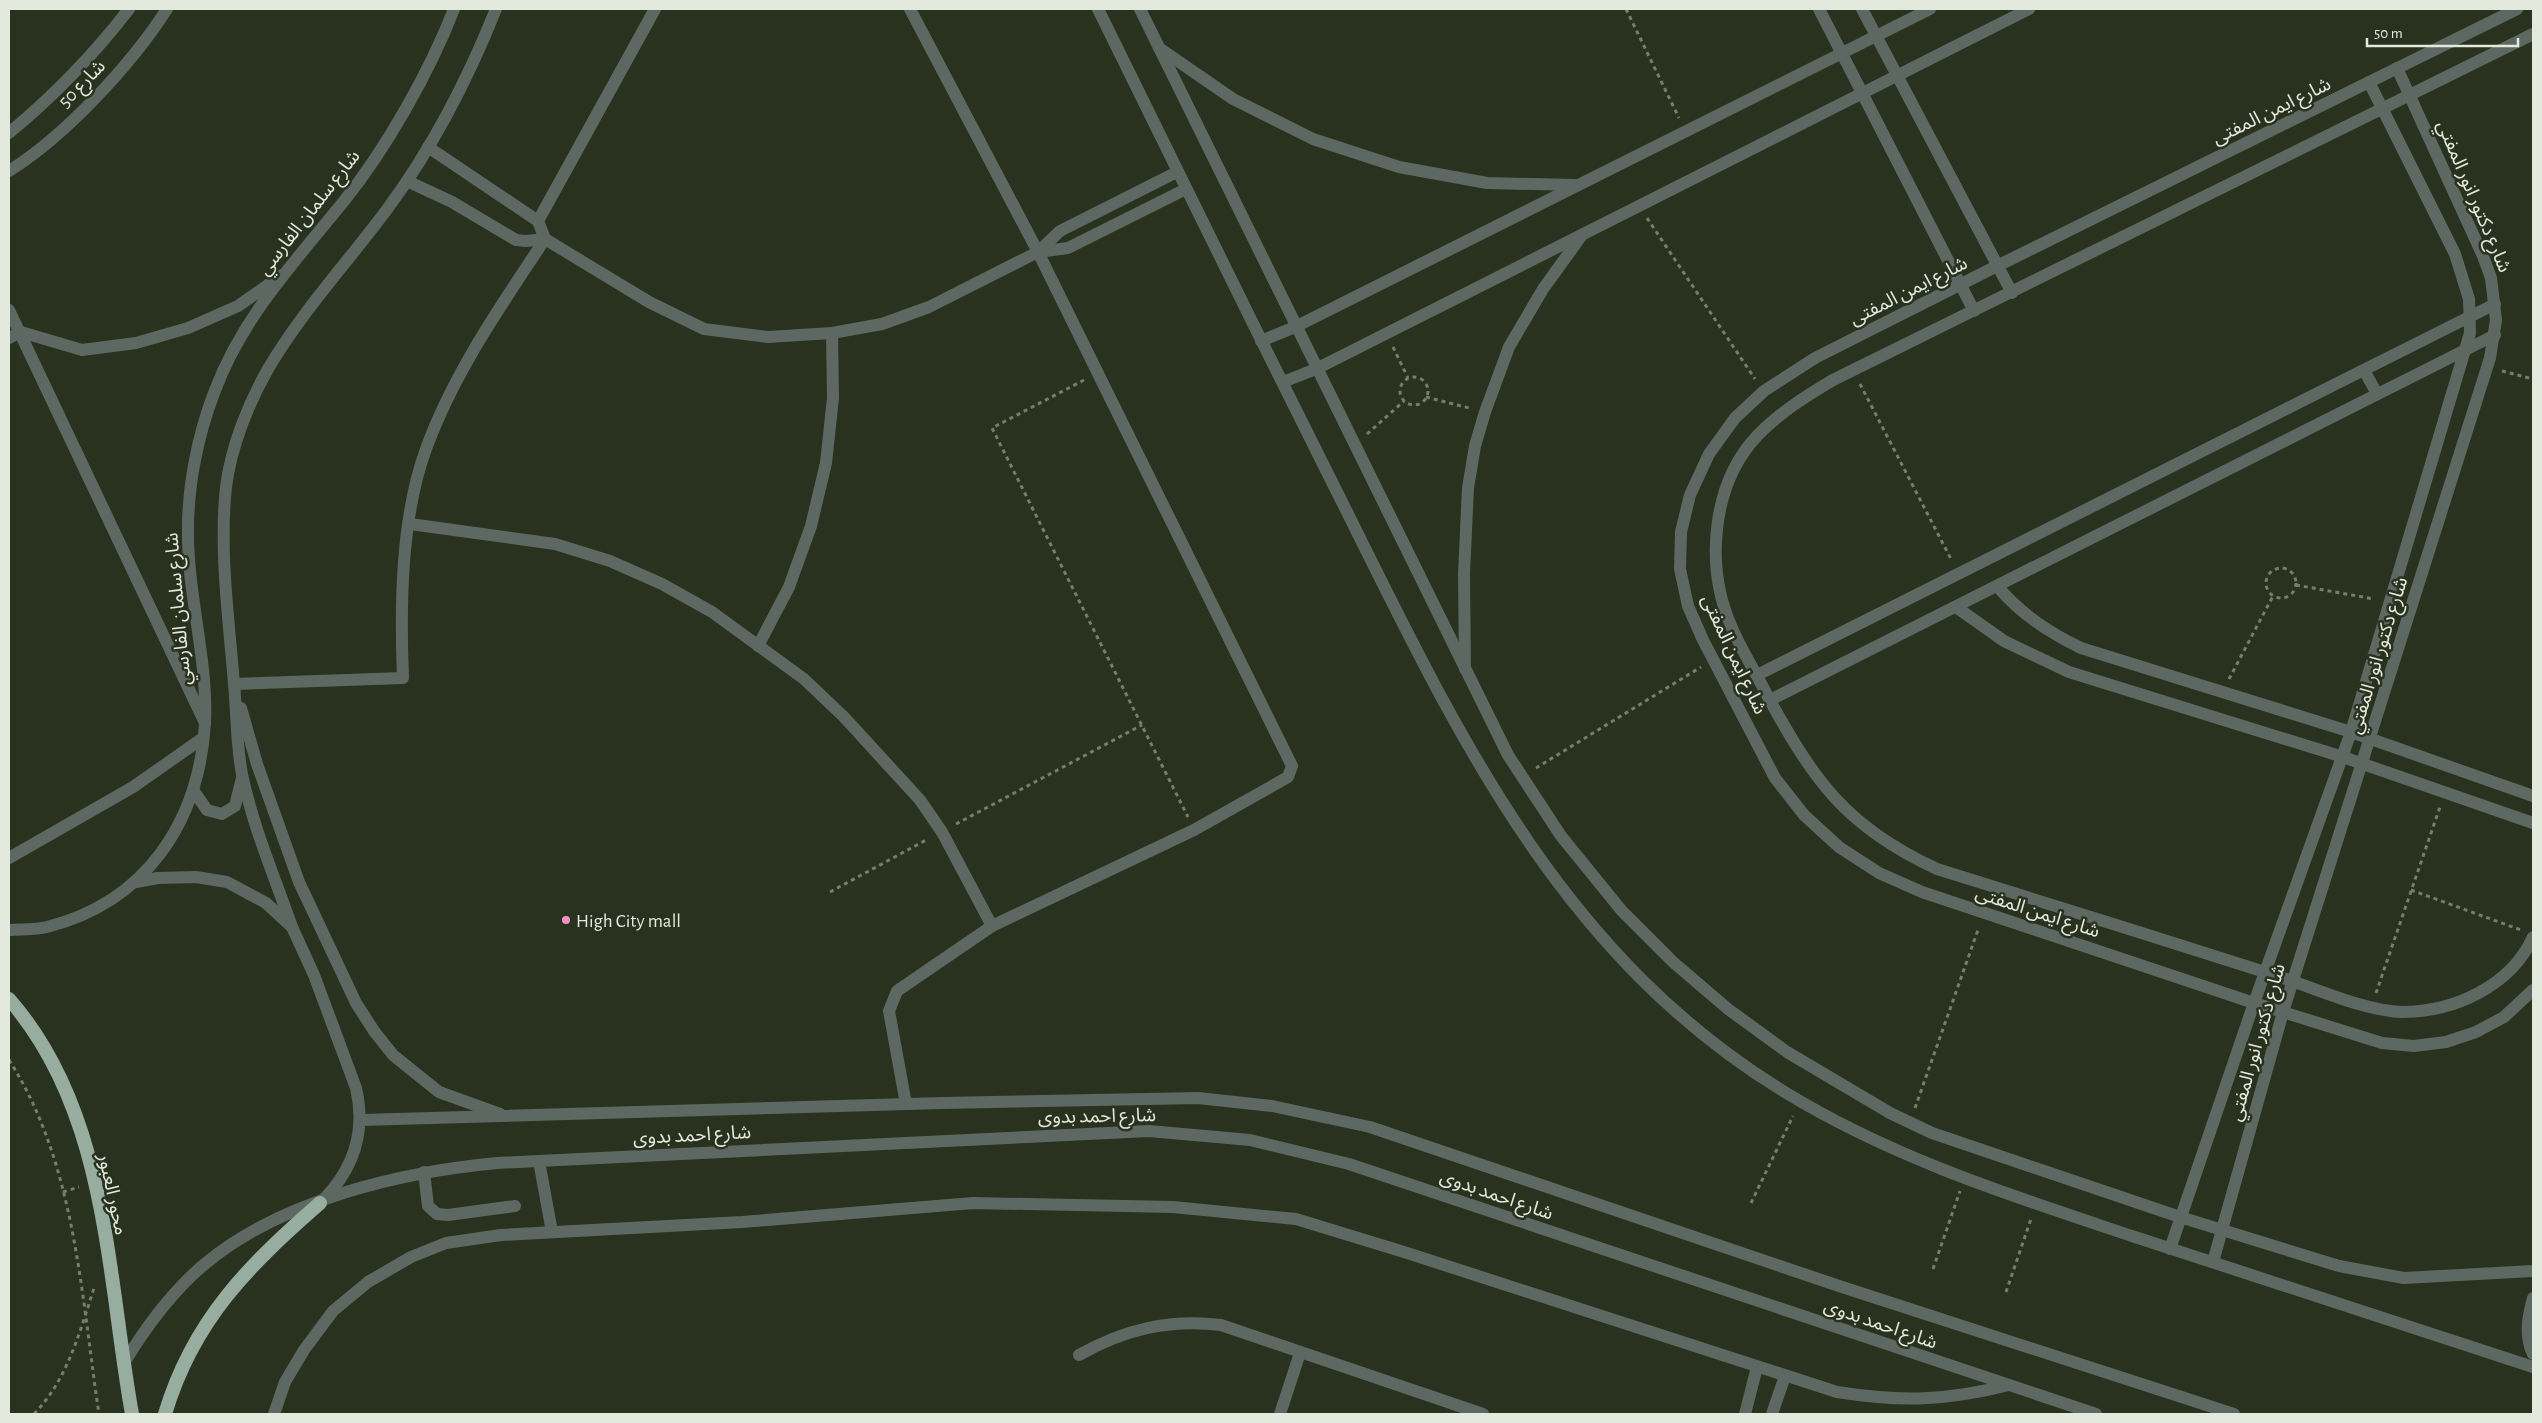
<svg xmlns="http://www.w3.org/2000/svg" width="2542" height="1423" font-family="'Alegreya Sans','Noto Sans Arabic',sans-serif">
  <style>
    .lines { fill: none; stroke-linecap: round; stroke-linejoin: round }
    .path { stroke: #757e6e; stroke-width: 3; stroke-dasharray: 4 4; stroke-linecap: butt }
    .service { stroke: #5e6862; stroke-width: 12 }
    .minor { stroke: #5e6862; stroke-width: 12 }
    .tertiary { stroke: #5e6862; stroke-width: 12 }
    .trunk { stroke: #96ad9f; stroke-width: 14 }
    .poi-dot { fill: #fb8fc4; stroke: #28321f; stroke-width: 2 }
    .labels { text-anchor: middle; stroke-width: 5; stroke-linejoin: round; paint-order: stroke }
    .street-label { font-size: 19px; fill: #e3e9dd; stroke: #28321f }
    .poi-label { font-size: 19px; fill: #e3e9dd; stroke: #28321f; text-anchor: start }
  </style>
  <rect width="100%" height="100%" fill="#28321f"/>
  <g class="lines">
    <g class="path">
      <path d="M1626 9 1679 118"/>
      <path d="M1647 218 1755 379"/>
      <path d="M1393 347 1408 378"/>
      <path d="M2502 371 2533 379"/>
      <circle cx="1414" cy="391" r="14"/>
      <path d="M1084 380 992 428 1188 817"/>
      <path d="M1860 384 1952 561"/>
      <path d="M1426 397 1469 408"/>
      <path d="M1367 434 1404 401"/>
      <circle cx="2281" cy="583" r="15"/>
      <path d="M2296 585 2374 599"/>
      <path d="M2229 679 2273 596"/>
      <path d="M1536 768 1701 667"/>
      <path d="M956 824 1142 725"/>
      <path d="M2411 890 2521 930"/>
      <path d="M830 892 928 839"/>
      <path d="M2376 993 2440 807"/>
      <path d="M9 1060C76 1164 81 1296 99 1414"/>
      <path d="M1915 1108 1979 927"/>
      <path d="M63 1192 79 1187"/>
      <path d="M1751 1203 1793 1116"/>
      <path d="M1933 1269 1960 1191"/>
      <path d="M2006 1292 2031 1219"/>
      <path d="M34 1414C68 1379 80 1331 95 1285"/>
    </g>
    <g class="service">
      <path d="M9 858 133 787 203 738"/>
      <path d="M424 1172 428 1206 437 1214 448 1215 515 1206"/>
    </g>
    <g class="minor">
      <path d="M1819 9 1974 311"/>
      <path d="M1862 9 2012 293"/>
      <path d="M2517 9 1997 266 1815 358 1764 391 1735 418 1709 454 1690 495 1681 532 1680 569 1688 606 1703 640 1775 778 1804 815 1839 847 1879 873 1922 892 2254 1003 2382 1043 2414 1046 2446 1042 2476 1032 2504 1017 2533 990"/>
      <path d="M2533 34 1833 380C1806 396 1779 413 1757 436 1711 485 1705 568 1732 628 1742 651 1756 673 1767 695 1814 781 1846 827 1937 869 2047 903 2158 938 2268 973 2308 985 2362 1011 2402 1012 2454 1012 2511 986 2533 937"/>
      <path d="M1159 48 1233 99 1313 139 1399 167 1487 183 1575 185"/>
      <path d="M9 133C56 94 92 57 129 9"/>
      <path d="M9 171C65 136 131 65 167 9"/>
      <path d="M407 181 452 202 516 240 526 241 545 239 538 221 428 147"/>
      <path d="M538 221 655 9"/>
      <path d="M1038 252 1068 248 1186 189"/>
      <path d="M9 310 205 723"/>
      <path d="M9 338 21 332 82 350 136 343 188 328 238 306 282 275"/>
      <path d="M1261 341 1295 327 1930 9"/>
      <path d="M2364 370 2377 394"/>
      <path d="M1283 382 1316 369 2029 9"/>
      <path d="M410 524 555 544 610 561 662 584 712 612 804 679 844 717 920 800 942 832 992 926"/>
      <path d="M1997 586C2021 614 2048 632 2081 648L2351 732 2533 796"/>
      <path d="M1956 607 2004 641 2069 672 2343 757 2533 823"/>
      <path d="M758 646 789 587 811 526 826 463 833 398 832 333"/>
      <path d="M1465 669 1464 574 1468 488 1475 446 1485 412 1509 347 1543 289 1582 235"/>
      <path d="M1757 675 2495 304"/>
      <path d="M234 684 403 678C400 606 401 517 426 449 454 372 501 306 545 239L649 302 704 329 768 337 832 333 882 324 929 307 1038 252 1060 231 1177 172"/>
      <path d="M1770 700 2495 335"/>
      <path d="M906 1104 889 1011 897 991 992 926 1194 830 1288 777 1292 766 1038 252 910 9"/>
      <path d="M2170 1249 2254 1003 2351 732 2470 333 2469 299 2455 254 2369 82"/>
      <path d="M2213 1262 2283 1012 2490 358 2496 320 2491 278 2483 256 2397 68"/>
      <path d="M1079 1355C1125 1329 1169 1319 1221 1325L1483 1414"/>
      <path d="M274 1414 285 1382 304 1350 333 1311 368 1282 411 1257 446 1243 501 1235 742 1222 973 1203 1173 1207 1296 1219 1404 1252 1837 1392C1901 1402 1946 1401 2009 1385"/>
      <path d="M1280 1414 1300 1353"/>
      <path d="M1745 1414 1757 1367"/>
      <path d="M1772 1414 1785 1376"/>
    </g>
    <g class="tertiary">
      <path d="M1098 9C1173 163 1250 318 1327 472 1446 708 1547 946 1783 1091 1892 1158 2012 1196 2132 1236 2266 1280 2400 1324 2533 1367"/>
      <path d="M1140 9 1508 755 1561 836 1622 911 1673 962 1728 1009 1787 1052 1890 1113 1932 1133 2180 1217 2339 1266 2404 1278 2533 1271"/>
      <path d="M241 708 257 764 299 882 356 1003 374 1031 393 1055 439 1092 500 1114"/>
      <path d="M193 790 207 810 222 814 235 806 242 778"/>
      <path d="M136 882 158 878 196 877 227 882 266 903 292 927 314 975 356 1088C366 1131 355 1167 324 1199"/>
      <path d="M292 927C275 878 254 829 243 779 236 748 237 715 234 684 229 620 219 551 226 487 231 447 248 404 268 369 302 311 348 262 388 208 433 147 468 79 496 9"/>
      <path d="M9 930C21 929 35 930 47 927 146 902 199 822 205 723 208 658 187 594 188 529 188 484 198 435 214 393 242 317 294 263 344 201 386 149 430 71 454 9"/>
      <path d="M361 1120 942 1103 1198 1098 1272 1106 1370 1127 1839 1286 2234 1414"/>
      <path d="M539 1161 552 1232"/>
      <path d="M2533 1298C2528 1316 2524 1336 2533 1354"/>
      <path d="M124 1363C147 1325 172 1291 206 1263 282 1200 401 1172 497 1163L1149 1131 1250 1140 1349 1164 2096 1414"/>
    </g>
    <g class="trunk">
      <path d="M9 999C108 1112 107 1275 132 1414"/>
      <path d="M165 1414C193 1320 249 1265 320 1203"/>
    </g>
  </g>
  <circle class="poi-dot" cx="566" cy="920" r="5"/>
  <g class="labels">
    <g class="street-label">
      <text transform="translate(81 83) rotate(-46)" y="7">شارع 50</text>
      <text transform="translate(2271 110) rotate(-26)" y="7">شارع ايمن المفتى</text>
      <text transform="translate(2475 196) rotate(67)" y="7">شارع دكتور انور المفتي</text>
      <text transform="translate(308 212) rotate(-52)" y="7">شارع سلمان الفارسي</text>
      <text transform="translate(1908 290) rotate(-27)" y="7">شارع ايمن المفتى</text>
      <text transform="translate(177 609) rotate(-95)" y="7">شارع سلمان الفارسي</text>
      <text transform="translate(1735 654) rotate(65)" y="7">شارع ايمن المفتى</text>
      <text transform="translate(2377 655) rotate(-73)" y="7">شارع دكتور انور المفتي</text>
      <text transform="translate(2038 911) rotate(18)" y="7">شارع ايمن المفتى</text>
      <text transform="translate(2256 1042) rotate(-74)" y="7">شارع دكتور انور المفتي</text>
      <text transform="translate(1097 1115) rotate(-1)" y="7">شارع احمد بدوى</text>
      <text transform="translate(692 1134) rotate(-3)" y="7">شارع احمد بدوى</text>
      <text transform="translate(114 1194) rotate(78)" y="7">محور العبور</text>
      <text transform="translate(1497 1194) rotate(19)" y="7">شارع احمد بدوى</text>
      <text transform="translate(1881 1323) rotate(19)" y="7">شارع احمد بدوى</text>
    </g>
    <g class="poi-label">
      <text x="576" y="927">High City mall</text>
    </g>
  </g>
  <rect width="2542" height="1423" fill="none" stroke="#e3e9dd" stroke-width="20"/>
  <path d="M2367 38v8h151v-8" fill="none" stroke="#e3e9dd" stroke-width="2.5"/>
  <text x="2374" y="38" font-size="15" fill="#e3e9dd" stroke="#28321f" stroke-width="4" paint-order="stroke">50 m</text>
</svg>
